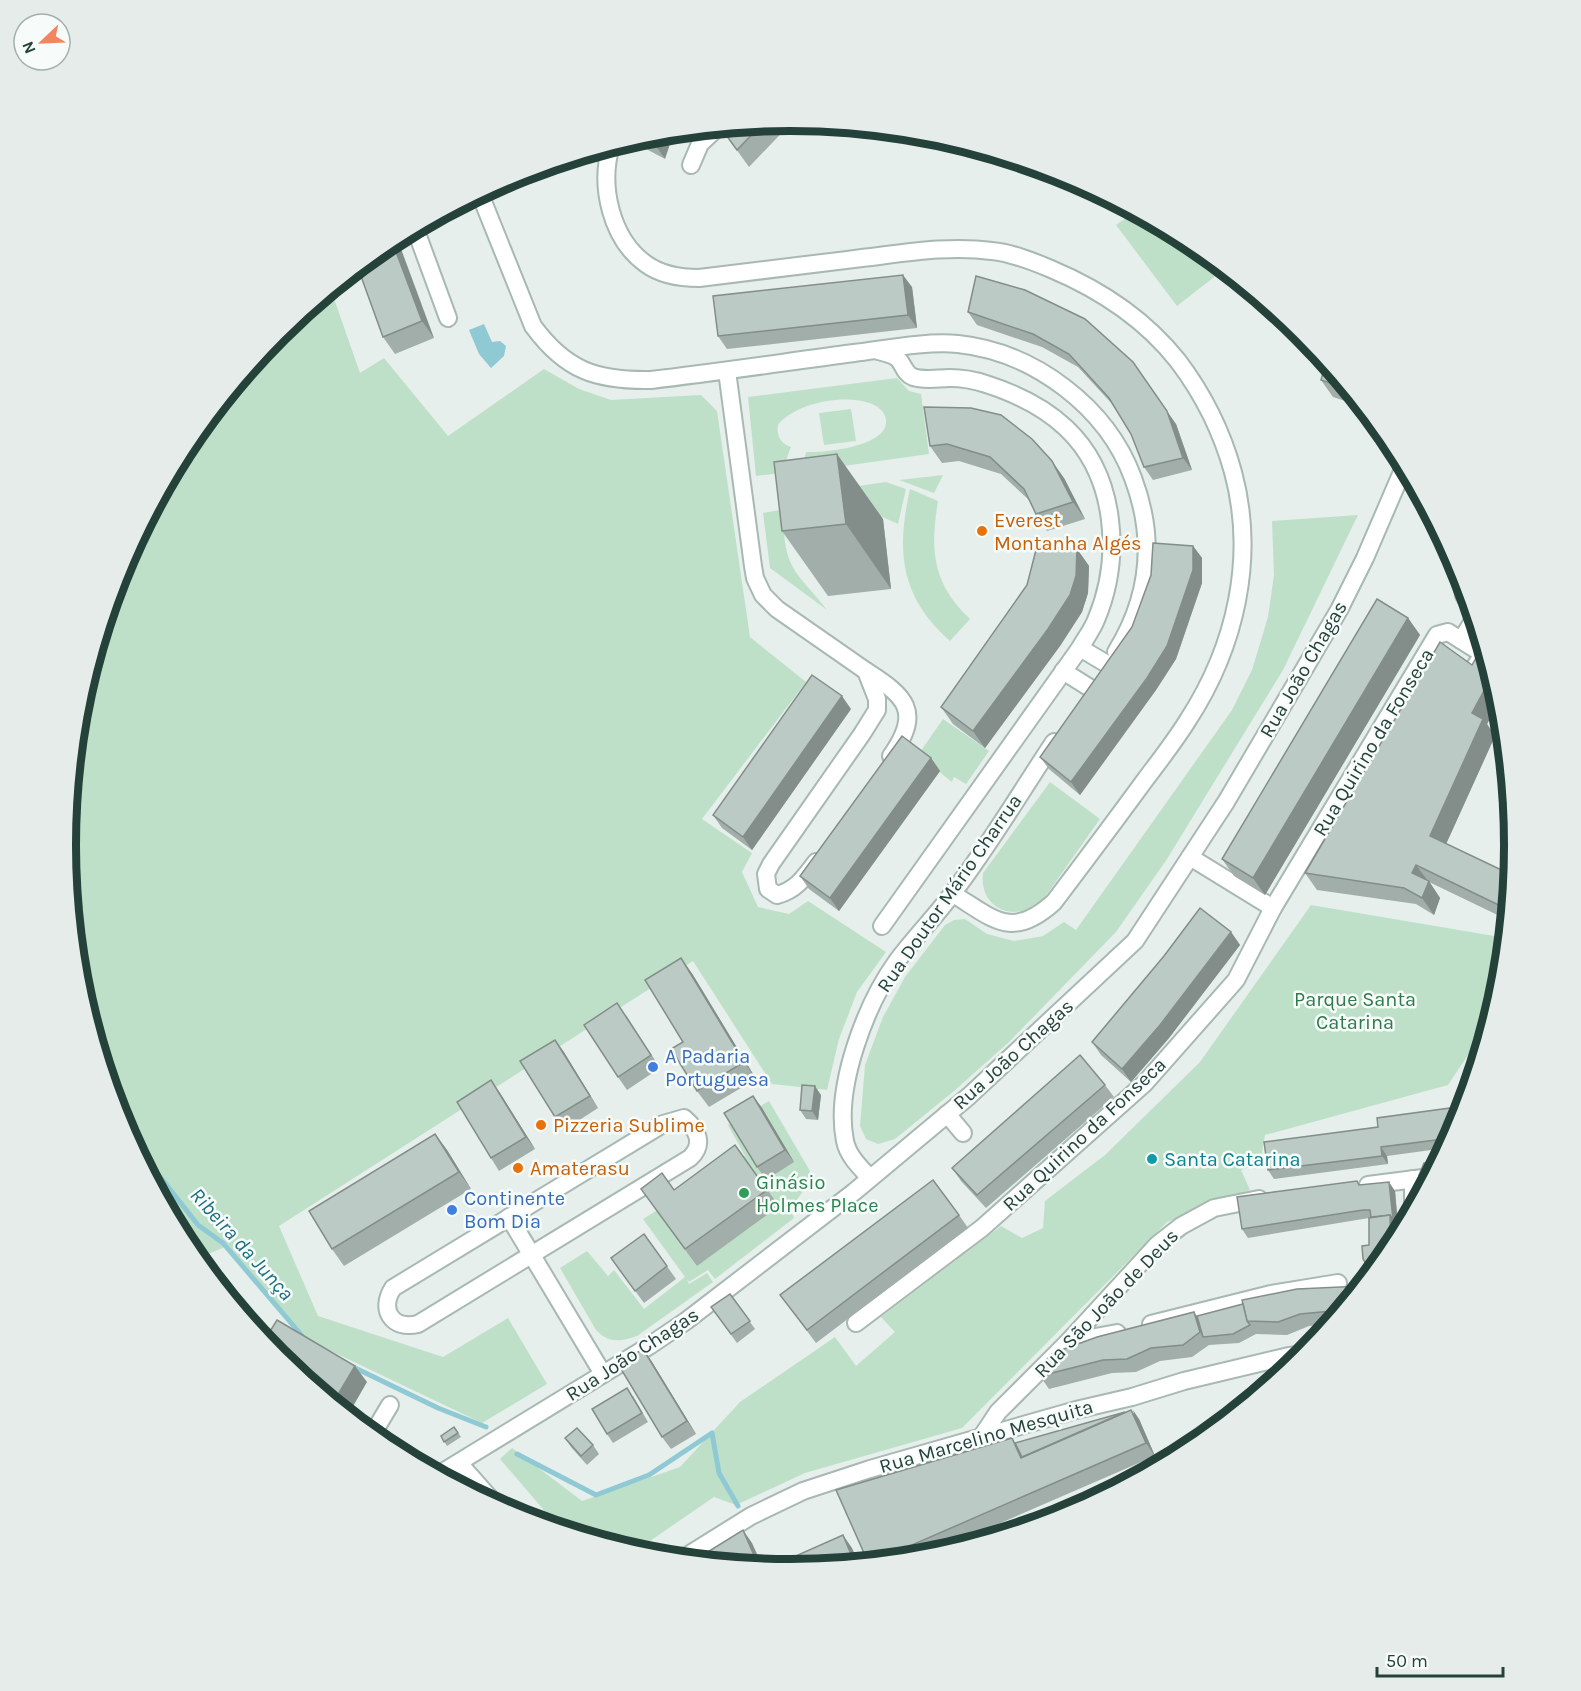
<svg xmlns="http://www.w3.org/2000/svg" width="1581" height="1691" font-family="Karla,sans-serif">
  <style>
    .green { fill: #bfe0c8 }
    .water { fill: #8ec9d4 }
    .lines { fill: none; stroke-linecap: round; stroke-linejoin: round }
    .stream { stroke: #8ec9d4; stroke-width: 5 }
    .minor-casing { stroke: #a8b8b2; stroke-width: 20 }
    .minor { stroke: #fff; stroke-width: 16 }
    .wall { fill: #a1aea9 }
    .shaded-wall { fill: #838d89 }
    .building { fill: #bbcac4; stroke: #838d89; stroke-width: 1.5 }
    .food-dot { fill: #e8710a; stroke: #f7fbf9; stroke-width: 2 }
    .shop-dot { fill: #3f7fe0; stroke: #f7fbf9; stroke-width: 2 }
    .culture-dot { fill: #0f9aa8; stroke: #f7fbf9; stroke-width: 2 }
    .leisure-dot { fill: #2e9e5b; stroke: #f7fbf9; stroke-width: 2 }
    .labels { text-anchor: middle; stroke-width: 5; stroke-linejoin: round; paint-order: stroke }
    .food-label { font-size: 20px; fill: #c56008; stroke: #f7fbf9; text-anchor: start }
    .street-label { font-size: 20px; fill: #24423a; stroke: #f7fbf9 }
    .park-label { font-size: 20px; fill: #2d7a4b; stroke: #f7fbf9 }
    .shop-label { font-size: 20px; fill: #366cbe; stroke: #f7fbf9; text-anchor: start }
    .culture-label { font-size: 20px; fill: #0d838f; stroke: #f7fbf9; text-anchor: start }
    .leisure-label { font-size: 20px; fill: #27864d; stroke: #f7fbf9; text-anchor: start }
    .water-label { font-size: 21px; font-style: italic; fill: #1c6f80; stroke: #f7fbf9 }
    .rim { fill: none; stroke: #24423a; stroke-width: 8 }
  </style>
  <rect width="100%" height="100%" fill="#e6efeb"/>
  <g class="green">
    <path d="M1134 212 1193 243 1218 274 1177 306 1116 225Z"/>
    <path d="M331 290 360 373 384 358 448 436 544 369 579 389 611 400 701 395 717 411 750 637 806 682 702 819 752 853 742 872 758 907 789 914 808 901 886 952 857 992 839 1039 827 1090 772 1084 693 961 279 1226 318 1316 443 1357 508 1318 547 1384 482 1423 308 1340 225 1247 206 1255 201 1264 188 1248 121 1122 80 987 66 845 80 704 121 568 188 443 278 333Z"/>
    <path d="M897 378 909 391 921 394 929 454 801 472 806 452C823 453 896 446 885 416 884 412 879 408 876 406 850 392 796 402 778 425 776 436 781 444 791 447L781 473 756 476 748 397Z"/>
    <path d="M851 409 856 441 824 445 819 413Z"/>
    <path d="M943 475 934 493 899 480Z"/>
    <path d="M886 482 906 489 898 524 878 515 784 525C784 571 802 577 827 610L770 568 763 513 791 508 790 496Z"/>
    <path d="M910 489 938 501C930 550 932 583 970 619L950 641C900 596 896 552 910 489Z"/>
    <path d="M1358 515 1283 670 1167 859 1116 932 1009 1042 954 1091 895 1139 878 1144 866 1139 860 1126 865 1065 883 1017 905 977 945 925 954 920 965 919 987 934 1014 941 1043 936 1064 922 1076 930 1232 710 1252 670 1268 617 1274 575 1272 521Z"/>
    <path d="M943 719 989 751 966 784 954 777 952 782 918 755Z"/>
    <path d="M1050 782 1100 819 1040 904C1012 922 979 908 983 873Z"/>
    <path d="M1311 905 1506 938 1501 987 1490 1022 1448 1085 1265 1135 1260 1163 1241 1170 1250 1190 1167 1222 962 1428 805 1473 736 1505 714 1497 634 1552 560 1529 500 1459 512 1448 582 1501 680 1467 740 1402 835 1337 856 1366 895 1332 881 1317 1001 1226 1022 1238 1043 1228 1045 1201 1105 1155 1200 1062Z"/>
    <path d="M769 1101 810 1171 807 1186 790 1209 794 1218 715 1279 708 1270 689 1282 687 1279 689 1284 707 1273 713 1282 637 1336C621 1342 608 1343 596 1330L560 1268 587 1251 608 1276 614 1270 644 1309 685 1277 643 1219 745 1156 728 1125Z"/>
  </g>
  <path class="water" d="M484 324 492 342 500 341 506 346 504 356 491 368 479 354 469 330Z"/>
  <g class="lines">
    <g class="stream">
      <path d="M139 1156 154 1169 198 1225 223 1243 303 1337"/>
      <path d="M351 1366 438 1408 486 1427"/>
      <path d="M517 1454 596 1495 649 1475 712 1433 719 1473 738 1506"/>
    </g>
    <g class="minor-casing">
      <g id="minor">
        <path d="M611 146C599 186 611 239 646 264 661 275 681 278 699 278 754 271 808 265 862 258 905 253 949 245 992 251 1012 253 1032 261 1051 269 1101 290 1144 318 1178 361 1203 394 1222 432 1233 472 1256 557 1236 646 1188 720 1175 741 1160 760 1145 780 1115 821 1085 861 1054 902 1011 941 993 918 953 894"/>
        <path d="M691 165 700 144 717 128"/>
        <path d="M480 194 533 326C566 371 597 381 651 380 719 372 786 362 854 353 886 349 926 341 958 344 1034 352 1107 407 1133 478 1156 539 1150 597 1116 652"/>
        <path d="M415 228 448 318"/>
        <path d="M878 351C885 353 894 354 899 360 904 366 905 374 913 377 925 381 938 378 950 378 962 378 974 380 986 384 1014 393 1044 407 1066 428 1117 476 1122 558 1096 620 1092 630 1085 639 1080 648L882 926"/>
        <path d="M727 371 753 566 755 578 763 595 777 609 866 671 877 699V710L862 734 771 864 766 874 768 889 777 895C796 890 804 878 816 862"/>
        <path d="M1459 568 1464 595 1473 610"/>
        <path d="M1461 640 1475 618"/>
        <path d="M1080 648 1107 664"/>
        <path d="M866 671C905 696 923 711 891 756"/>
        <path d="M1063 671 1090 688"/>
        <path d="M1190 857 1273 908 1437 635 1448 632 1483 654 1474 668"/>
        <path d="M947 1114 963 1133"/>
        <path d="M684 1118C697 1129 705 1144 690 1158L418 1324C392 1330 379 1310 393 1288L663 1124Z"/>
        <path d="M870 1178C860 1167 848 1156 845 1141 834 1087 866 1004 897 961 914 938 935 917 952 894 989 846 1020 793 1054 742"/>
        <path d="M1413 1179V1210"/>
        <path d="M1368 1185 1431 1177"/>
        <path d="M509 1217 603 1374"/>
        <path d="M856 1323 982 1228 1145 1083 1236 980 1273 908"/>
        <path d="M1151 1324 1271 1294 1338 1283"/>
        <path d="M257 1333 264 1336 262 1339"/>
        <path d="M1068 1342 1117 1333"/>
        <path d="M372 1435 390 1405"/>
        <path d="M980 1439 998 1412 1068 1342 1158 1244 1181 1226 1214 1208 1259 1199"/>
        <path d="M459 1463 497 1506"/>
        <path d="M438 1475 649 1346 686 1321 854 1192 969 1096 1135 941 1226 802 1339 610 1365 558 1405 465"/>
        <path d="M682 1559 751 1516 803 1491 870 1469 1076 1410 1132 1397 1184 1381 1289 1356 1306 1354"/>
      </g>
    </g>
    <use href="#minor" class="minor"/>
  </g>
  <g class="wall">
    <path d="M791 121H793L749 167 721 128Z"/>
    <path d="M650 135 665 159 635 143 633 140Z"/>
    <path d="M388 243 434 338 395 354 383 337Z"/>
    <path d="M976 276 1176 424 1192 470 1153 480 1144 467 1131 434 1114 406 1078 367 1042 347 977 325 968 312Z"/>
    <path d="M912 287 917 328 727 349 718 336Z"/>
    <path d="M1326 361 1363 407 1333 397 1321 380Z"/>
    <path d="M924 407 1064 478 1085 519 1047 531 1036 514 1029 500 1001 474 959 461 942 463 930 446Z"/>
    <path d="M883 519 891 589 828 596 782 531Z"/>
    <path d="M1193 546 1202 558V583L1176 659 1156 690 1080 795 1049 769 1040 757Z"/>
    <path d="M1077 549 1089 566 1088 593 1082 612 1060 646 985 748 953 724 941 707Z"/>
    <path d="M1408 618 1420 635 1265 895 1234 876 1222 859Z"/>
    <path d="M1481 649 1487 657 1496 687 1498 704 1487 724 1495 736 1446 844 1512 875 1508 920 1429 882 1440 898 1434 915 1416 904 1317 890 1305 873 1472 665Z"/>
    <path d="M851 709 752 850 722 828 713 815Z"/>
    <path d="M931 758 940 771 839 911 809 889 800 876Z"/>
    <path d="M1231 932 1240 945 1169 1038 1131 1082 1101 1055 1092 1042Z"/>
    <path d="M681 958 693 975 756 1079 709 1107 697 1091 683 1042Z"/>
    <path d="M626 1015 660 1068 627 1090 618 1077Z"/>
    <path d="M555 1040 598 1108 564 1130 555 1117Z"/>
    <path d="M1105 1085 1114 1097 986 1208 961 1181 952 1168Z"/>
    <path d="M500 1093 535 1149 499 1171 491 1158Z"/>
    <path d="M821 1095 818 1120 806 1119 800 1110Z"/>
    <path d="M753 1096 762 1108 794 1162 766 1180 757 1167Z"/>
    <path d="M1460 1123 1446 1148 1387 1156 1388 1164 1274 1179 1268 1170Z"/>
    <path d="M435 1134 447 1150 471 1189 344 1266 332 1249Z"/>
    <path d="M735 1145 779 1206 697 1266 653 1206Z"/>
    <path d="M1360 1185 1395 1191 1399 1237 1393 1248 1369 1245V1218L1248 1238 1242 1229Z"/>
    <path d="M959 1215 968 1228 816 1343 780 1295Z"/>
    <path d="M644 1234 676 1279 644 1303 611 1258Z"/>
    <path d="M1361 1287 1330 1324 1309 1326 1287 1335 1256 1334 1239 1343 1209 1345 1192 1357 1160 1361 1136 1372 1112 1373 1049 1389 1040 1376 1197 1316Z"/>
    <path d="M730 1294 755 1329 737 1343 711 1307Z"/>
    <path d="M643 1349 652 1362 696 1434 671 1449 662 1437Z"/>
    <path d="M633 1396 648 1422 613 1443 607 1434Z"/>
    <path d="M1139 1419 1155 1456 922 1557 868 1562 1012 1438 1015 1443Z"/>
    <path d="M454 1427 461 1437 447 1446 441 1436Z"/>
    <path d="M565 1438 593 1445 599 1454 587 1465 571 1447Z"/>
  </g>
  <g class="shaded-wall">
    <path d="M674 132 665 159 653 142 656 134Z"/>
    <path d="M397 238 434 338 422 321 392 241Z"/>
    <path d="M903 275 912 287 917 328 908 315Z"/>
    <path d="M1133 362 1176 424 1192 470 1183 458Z"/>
    <path d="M837 454 883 519 891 589 846 524Z"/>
    <path d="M1052 461 1064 478 1085 519 1073 502Z"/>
    <path d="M1193 546 1202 558V583L1176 659 1156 690 1080 795 1071 782Z"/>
    <path d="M1077 549 1089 566 1088 593 1082 612 1060 646 985 748 973 731Z"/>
    <path d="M1408 618 1420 635 1265 895 1253 878Z"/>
    <path d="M1481 649 1487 657 1496 687 1498 704 1487 724 1495 736 1442 853 1430 836 1472 713Z"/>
    <path d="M842 696 851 709 752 850 743 837Z"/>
    <path d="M931 758 940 771 839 911 830 898Z"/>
    <path d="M1416 865 1428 881 1412 873Z"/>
    <path d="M1429 881 1440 898 1434 915 1422 898Z"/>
    <path d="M1231 932 1240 945 1169 1038 1131 1082 1122 1069Z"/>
    <path d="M681 958 693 975 756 1079 744 1062Z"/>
    <path d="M555 1040 564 1052 598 1108 590 1096Z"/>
    <path d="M491 1080 500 1093 535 1149 526 1137Z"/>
    <path d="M815 1086 821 1095 818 1120 812 1111Z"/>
    <path d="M753 1096 762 1108 794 1162 785 1150Z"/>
    <path d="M435 1134 447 1150 471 1189 459 1172Z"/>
    <path d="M1381 1147 1387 1156 1388 1164 1382 1156Z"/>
    <path d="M1389 1182 1395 1191 1399 1237 1391 1250Z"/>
    <path d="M1194 1312 1203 1325V1337L1200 1332Z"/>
    <path d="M643 1349 652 1362 696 1434 687 1421Z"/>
    <path d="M355 1366 367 1382 348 1415 333 1403Z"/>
    <path d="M1131 1410 1134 1414 1133 1410 1139 1419 1155 1456 1146 1443Z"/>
    <path d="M743 1530 752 1543 763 1567H759Z"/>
    <path d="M843 1535 852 1548 859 1563 855 1564Z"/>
  </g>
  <g class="building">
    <path d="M762 124 737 150 721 128Z"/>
    <path d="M656 134 653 142 643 137 650 135Z"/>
    <path d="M392 241 422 321 383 337 358 268 388 243Z"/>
    <path d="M903 275 908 315 718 336 713 296Z"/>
    <path d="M976 276 1025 290 1085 319 1133 362 1167 411 1183 458 1144 467 1131 434 1109 398 1069 354 1033 334 968 312Z"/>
    <path d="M1326 361 1349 389 1321 380Z"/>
    <path d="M924 407 971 408 1001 415 1032 439 1052 461 1073 502 1036 514 1024 489 990 457 947 444 930 446Z"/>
    <path d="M837 454 846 524 782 531 774 462Z"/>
    <path d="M1153 543 1193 546V570L1167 646 1147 678 1071 782 1040 757 1132 627 1151 575Z"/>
    <path d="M1037 546 1077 549 1076 576 1070 595 1048 629 973 731 941 707 1027 585Z"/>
    <path d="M1377 599 1408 618 1253 878 1222 859Z"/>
    <path d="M1440 642 1472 665 1481 649 1486 687 1472 713 1483 719 1430 836 1512 875 1509 910 1416 865 1412 873 1429 881 1422 898 1404 888 1305 873Z"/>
    <path d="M812 675 842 696 743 837 713 815Z"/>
    <path d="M902 736 931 758 830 898 800 876Z"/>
    <path d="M1200 908 1231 932 1160 1025 1122 1069 1092 1042 1164 956Z"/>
    <path d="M681 958 744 1062 697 1091 671 1049 683 1042 645 980Z"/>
    <path d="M617 1003 651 1055 618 1077 584 1025Z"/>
    <path d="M555 1040 590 1096 555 1117 520 1061Z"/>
    <path d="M1080 1055 1105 1085 977 1195 952 1168Z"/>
    <path d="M491 1080 526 1137 491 1158 457 1102Z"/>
    <path d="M802 1085 815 1086 812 1111 800 1110Z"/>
    <path d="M753 1096 785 1150 757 1167 724 1113Z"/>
    <path d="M1465 1106 1460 1123 1452 1138 1381 1147 1382 1156 1268 1170 1264 1142 1378 1127 1377 1118Z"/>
    <path d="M435 1134 459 1172 332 1249 309 1211Z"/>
    <path d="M735 1145 767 1190 685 1249 641 1189 662 1173 674 1190Z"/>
    <path d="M1439 1162 1421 1196 1419 1175 1424 1163Z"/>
    <path d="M933 1180 959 1215 807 1330 780 1295Z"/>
    <path d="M1357 1181 1359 1185 1389 1182 1393 1219 1390 1215 1371 1217 1370 1210H1363L1242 1229 1237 1197Z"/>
    <path d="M1390 1215 1391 1250 1372 1273 1363 1259 1362 1246 1369 1245V1218Z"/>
    <path d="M644 1234 667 1266 635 1291 611 1258Z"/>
    <path d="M1361 1286 1342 1310 1300 1314 1278 1322 1247 1321 1242 1300 1297 1289Z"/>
    <path d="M730 1294 750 1321 731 1334 711 1307Z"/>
    <path d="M1243 1304 1247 1321 1250 1325 1233 1334 1203 1337 1197 1316Z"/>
    <path d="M1194 1312 1200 1332 1183 1345 1151 1348 1127 1359 1103 1360 1040 1376 1037 1369 1053 1353 1097 1337Z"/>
    <path d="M277 1320 355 1366 333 1403 278 1358 264 1341Z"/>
    <path d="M643 1349 687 1421 662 1437 618 1364Z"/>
    <path d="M627 1388 642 1413 607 1434 592 1409Z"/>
    <path d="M1131 1410 1146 1443 873 1562H868L836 1490 1012 1438 1021 1458Z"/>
    <path d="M1125 1412 1022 1457 1015 1443Z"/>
    <path d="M454 1427 458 1433 444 1442 441 1436Z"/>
    <path d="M577 1428 593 1445 581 1456 565 1438Z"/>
    <path d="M743 1530 759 1567 694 1560 698 1558Z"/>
    <path d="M843 1535 855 1564 790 1570 774 1568 773 1566Z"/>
  </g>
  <g class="food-dot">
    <circle cx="982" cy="531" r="6"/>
    <circle cx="541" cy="1125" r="6"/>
    <circle cx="518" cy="1168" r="6"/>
  </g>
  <g class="shop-dot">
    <circle cx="653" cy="1067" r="6"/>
    <circle cx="452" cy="1210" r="6"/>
  </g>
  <circle class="culture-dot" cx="1152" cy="1159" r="6"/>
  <circle class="leisure-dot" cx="744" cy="1193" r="6"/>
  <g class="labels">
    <g class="food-label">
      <text x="994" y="527">Everest<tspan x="994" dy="23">Montanha Algés</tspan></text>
      <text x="553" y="1132">Pizzeria Sublime</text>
      <text x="530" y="1175">Amaterasu</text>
    </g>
    <g class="street-label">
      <text transform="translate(1303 669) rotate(-60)" y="7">Rua João Chagas</text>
      <text transform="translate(1373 742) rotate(-59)" y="7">Rua Quirino da Fonseca</text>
      <text transform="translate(949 893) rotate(-55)" y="7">Rua Doutor Mário Charrua</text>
      <text transform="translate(1013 1054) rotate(-42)" y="7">Rua João Chagas</text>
      <text transform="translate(1084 1134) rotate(-43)" y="7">Rua Quirino da Fonseca</text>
      <text transform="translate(1106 1303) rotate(-46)" y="7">Rua São João de Deus</text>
      <text transform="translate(632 1354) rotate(-33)" y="7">Rua João Chagas</text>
      <text transform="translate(986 1436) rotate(-16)" y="7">Rua Marcelino Mesquita</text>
    </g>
    <g class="park-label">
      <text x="1355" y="1006">Parque Santa<tspan x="1355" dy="23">Catarina</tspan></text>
    </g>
    <g class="shop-label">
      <text x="665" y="1063">A Padaria<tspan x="665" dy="23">Portuguesa</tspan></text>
      <text x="464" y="1205">Continente<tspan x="464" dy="23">Bom Dia</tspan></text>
    </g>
    <g class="culture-label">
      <text x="1164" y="1166">Santa Catarina</text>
    </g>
    <g class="leisure-label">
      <text x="756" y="1189">Ginásio<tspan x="756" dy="23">Holmes Place</tspan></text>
    </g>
    <g class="water-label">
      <text transform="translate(242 1244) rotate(48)" y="7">Ribeira da Junça</text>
    </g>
  </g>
  <path d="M0 0H1581V1691H0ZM76 845a714 714 0 1 1 1428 0a714 714 0 1 1-1428 0Z" fill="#e6ecea" fill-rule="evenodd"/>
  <path class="rim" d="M76 845a714 714 0 1 1 1428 0a714 714 0 1 1-1428 0Z"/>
  <g transform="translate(42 42) rotate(247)"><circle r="28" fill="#f7fbf9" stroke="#a3b1ad" stroke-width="1.5"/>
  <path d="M0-4.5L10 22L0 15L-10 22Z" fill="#f4845f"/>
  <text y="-9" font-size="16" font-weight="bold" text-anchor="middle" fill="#24423a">N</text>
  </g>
  <path d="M1377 1667v9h126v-9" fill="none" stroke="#24423a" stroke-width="3"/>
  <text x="1386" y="1667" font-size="18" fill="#24423a" stroke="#f7fbf9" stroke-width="4.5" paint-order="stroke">50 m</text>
</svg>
